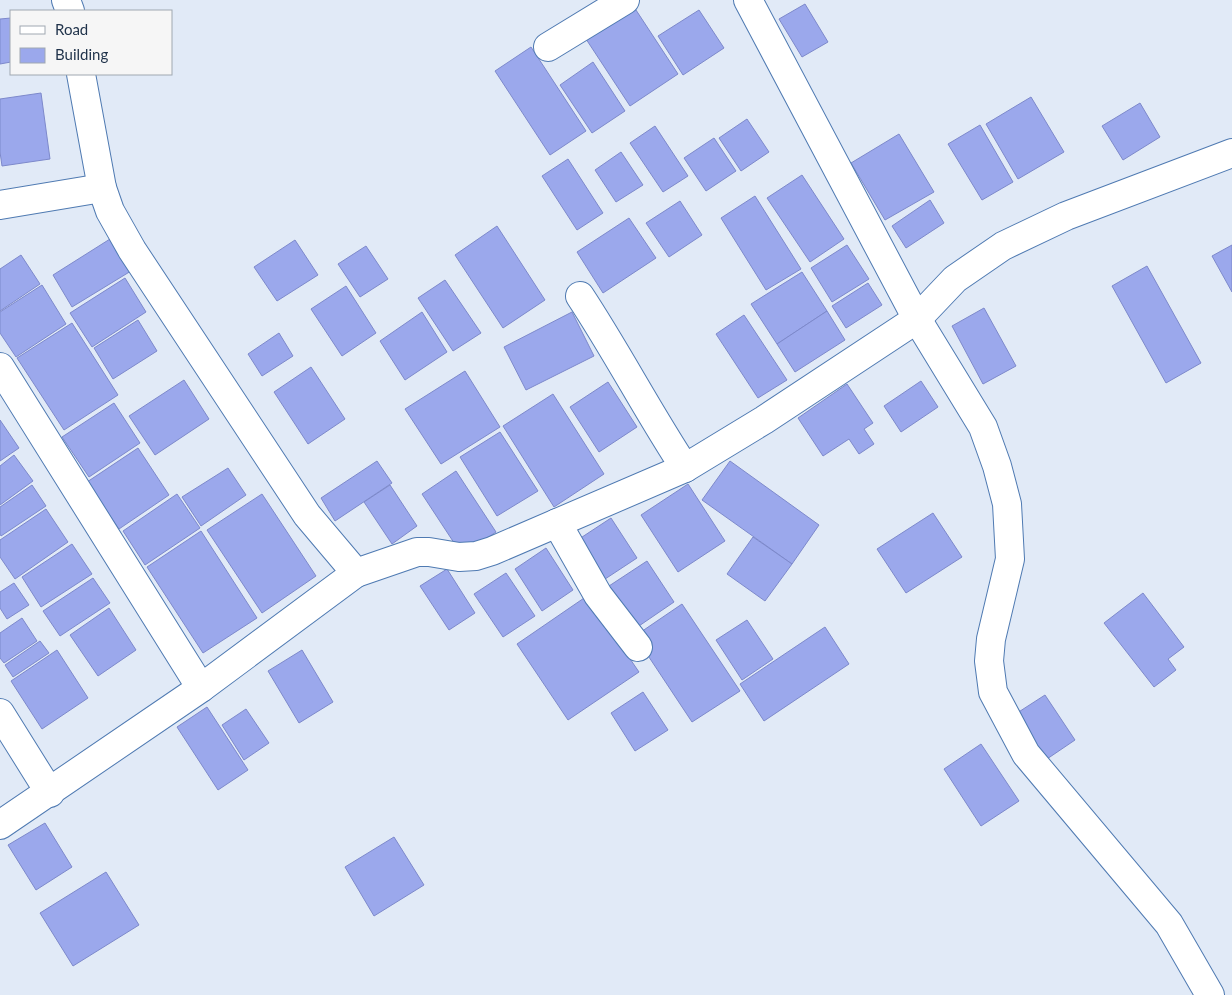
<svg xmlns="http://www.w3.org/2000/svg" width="1232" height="995" font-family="Lato,sans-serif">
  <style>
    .building { fill: #9ba8ec; stroke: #7d89cb }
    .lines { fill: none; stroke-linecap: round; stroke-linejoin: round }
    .minor-casing { stroke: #4f7ab2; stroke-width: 30 }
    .minor { stroke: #fff; stroke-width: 28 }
  </style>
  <rect width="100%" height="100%" fill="#e1eaf7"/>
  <g class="building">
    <path d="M805 4 828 42 802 57 779 19Z"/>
    <path d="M634 7 678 74 630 106 586 39Z"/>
    <path d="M699 10 724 48 683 75 658 36Z"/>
    <path d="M11 18V62L0 64V19Z"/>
    <path d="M531 47 586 131 550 155 495 71Z"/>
    <path d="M593 62 625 111 592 133 560 85Z"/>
    <path d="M41 93 50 159 2 166 0 152V99Z"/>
    <path d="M1031 97 1064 152 1018 179 986 124Z"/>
    <path d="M1140 103 1160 137 1123 160 1102 126Z"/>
    <path d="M747 119 769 152 741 171 719 138Z"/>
    <path d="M980 125 1013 182 982 200 948 144Z"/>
    <path d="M655 126 688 176 663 192 630 143Z"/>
    <path d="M899 134 934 192 885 220 851 163Z"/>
    <path d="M714 138 736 171 706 191 684 158Z"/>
    <path d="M621 152 643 185 616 202 595 170Z"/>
    <path d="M568 159 603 213 577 230 542 176Z"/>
    <path d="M802 175 844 239 810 262 767 198Z"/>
    <path d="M755 196 801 269 766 290 721 218Z"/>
    <path d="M930 200 944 223 906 248 892 226Z"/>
    <path d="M680 201 702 235 669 257 646 223Z"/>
    <path d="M629 218 656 258 603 293 577 252Z"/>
    <path d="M497 226 545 300 503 328 455 255Z"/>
    <path d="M110 239 131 271 72 307 53 275Z"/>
    <path d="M295 240 318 275 277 301 254 267Z"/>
    <path d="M847 245 869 279 832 302 811 268Z"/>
    <path d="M1232 245V292L1212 256Z"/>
    <path d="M366 246 388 279 360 297 338 264Z"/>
    <path d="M21 255 40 284 0 311V269Z"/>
    <path d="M1147 266 1201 363 1166 383 1112 286Z"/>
    <path d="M802 272 827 311 777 344 751 304Z"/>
    <path d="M125 278 146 312 92 347 70 313Z"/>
    <path d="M445 280 481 333 453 351 418 298Z"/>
    <path d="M868 283 882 305 846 328 832 306Z"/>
    <path d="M42 285 66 324 16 357 0 333V312Z"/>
    <path d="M346 286 376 333 342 356 311 309Z"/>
    <path d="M984 308 1016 366 983 384 952 326Z"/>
    <path d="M827 311 845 340 795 372 777 344Z"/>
    <path d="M422 312 447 352 405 380 380 341Z"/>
    <path d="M572 312 594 356 526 390 504 347Z"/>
    <path d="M744 315 787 380 758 398 716 334Z"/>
    <path d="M138 320 157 351 113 379 94 348Z"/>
    <path d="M72 323 118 395 64 430 17 358Z"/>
    <path d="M279 333 293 356 262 376 248 354Z"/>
    <path d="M311 367 345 419 308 444 274 392Z"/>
    <path d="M465 371 500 427 441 464 405 409Z"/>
    <path d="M184 380 209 419 155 455 129 416Z"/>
    <path d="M921 381 938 407 901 432 884 406Z"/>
    <path d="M608 382 637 427 599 452 570 407Z"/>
    <path d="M847 384 873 423 864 429 874 444 859 454 849 439 823 456 798 418Z"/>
    <path d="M553 394 604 474 554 507 503 426Z"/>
    <path d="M114 403 140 443 89 477 62 437Z"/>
    <path d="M0 420 19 448 0 461Z"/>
    <path d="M500 432 538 491 497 516 460 457Z"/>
    <path d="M138 448 169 495 119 529 87 482Z"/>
    <path d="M14 455 33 481 0 505V466Z"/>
    <path d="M377 461 392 483 335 521 321 498Z"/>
    <path d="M730 461 819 525 792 564 702 500Z"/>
    <path d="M228 468 246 495 201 526 182 497Z"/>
    <path d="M456 471 496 532 462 555 422 494Z"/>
    <path d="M688 484 725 541 678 572 641 515Z"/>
    <path d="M32 485 46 506 1 536 0 534V507Z"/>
    <path d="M390 485 417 526 392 544 364 502Z"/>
    <path d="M177 494 200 528 145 565 123 531Z"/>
    <path d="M262 494 316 576 262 613 207 530Z"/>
    <path d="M46 509 68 542 15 579 0 557V540Z"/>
    <path d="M933 513 962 557 906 593 877 549Z"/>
    <path d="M611 518 637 558 599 583 573 543Z"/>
    <path d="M201 531 257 618 203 653 147 567Z"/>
    <path d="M753 537 792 564 765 601 727 574Z"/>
    <path d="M72 544 92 574 41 607 22 577Z"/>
    <path d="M546 548 573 590 542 611 515 569Z"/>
    <path d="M647 561 674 602 636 628 609 586Z"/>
    <path d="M447 569 475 613 449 630 420 586Z"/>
    <path d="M506 573 535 616 503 637 474 594Z"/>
    <path d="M93 578 110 603 60 636 43 611Z"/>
    <path d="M14 583 29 605 7 619 0 608V592Z"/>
    <path d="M1143 593 1184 647 1168 659 1176 670 1154 687 1104 623Z"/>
    <path d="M587 596 639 672 568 720 517 644Z"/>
    <path d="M682 604 740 691 692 722 635 636Z"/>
    <path d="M109 608 136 650 98 676 70 635Z"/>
    <path d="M22 618 37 641 4 663 0 658V633Z"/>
    <path d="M747 620 773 659 742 680 716 640Z"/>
    <path d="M825 627 849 664 764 721 740 684Z"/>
    <path d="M40 641 49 653 13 677 5 665Z"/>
    <path d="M57 650 88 698 42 729 11 681Z"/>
    <path d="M302 650 333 702 299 723 268 671Z"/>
    <path d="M643 692 668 730 635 751 611 713Z"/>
    <path d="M1045 695 1075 740 1044 761 1014 715Z"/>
    <path d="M207 707 248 770 218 790 177 727Z"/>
    <path d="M246 709 269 743 244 760 222 725Z"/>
    <path d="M981 744 1019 801 981 826 944 769Z"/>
    <path d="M45 823 72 867 36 890 8 845Z"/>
    <path d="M394 837 424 885 374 916 345 867Z"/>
    <path d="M106 872 139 925 73 966 40 913Z"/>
  </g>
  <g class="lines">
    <g class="minor-casing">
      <g id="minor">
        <path d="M66 0 70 11"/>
        <path d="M748 0 917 319 983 427 997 466 1007 504 1010 559 991 639 989 661 993 692 1026 754 1169 924 1210 995"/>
        <path d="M548 47 625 0"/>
        <path d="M81 74 102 188 110 211 132 250 307 515 356 573 417 552H429L459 557 476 556 492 551 685 468 764 420 917 319 955 279 1003 246 1066 216 1232 153"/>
        <path d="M0 205 102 188"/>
        <path d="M580 296C617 352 648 412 685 468"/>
        <path d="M0 367 201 688"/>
        <path d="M557 523 598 595 638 647"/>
        <path d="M0 713 50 793"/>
        <path d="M0 825 201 688 356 573"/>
      </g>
    </g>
    <use href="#minor" class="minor"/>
  </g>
  <rect x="10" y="10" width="162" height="65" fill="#f6f6f6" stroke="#a0a8b1"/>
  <rect x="20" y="26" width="25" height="8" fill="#ffffff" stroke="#a0a8b1"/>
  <text x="55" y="35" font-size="15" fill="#1f324a">Road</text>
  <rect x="20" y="48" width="25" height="15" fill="#9ba8ec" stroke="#a0a8b1"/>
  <text x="55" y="60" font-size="15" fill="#1f324a">Building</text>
</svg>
